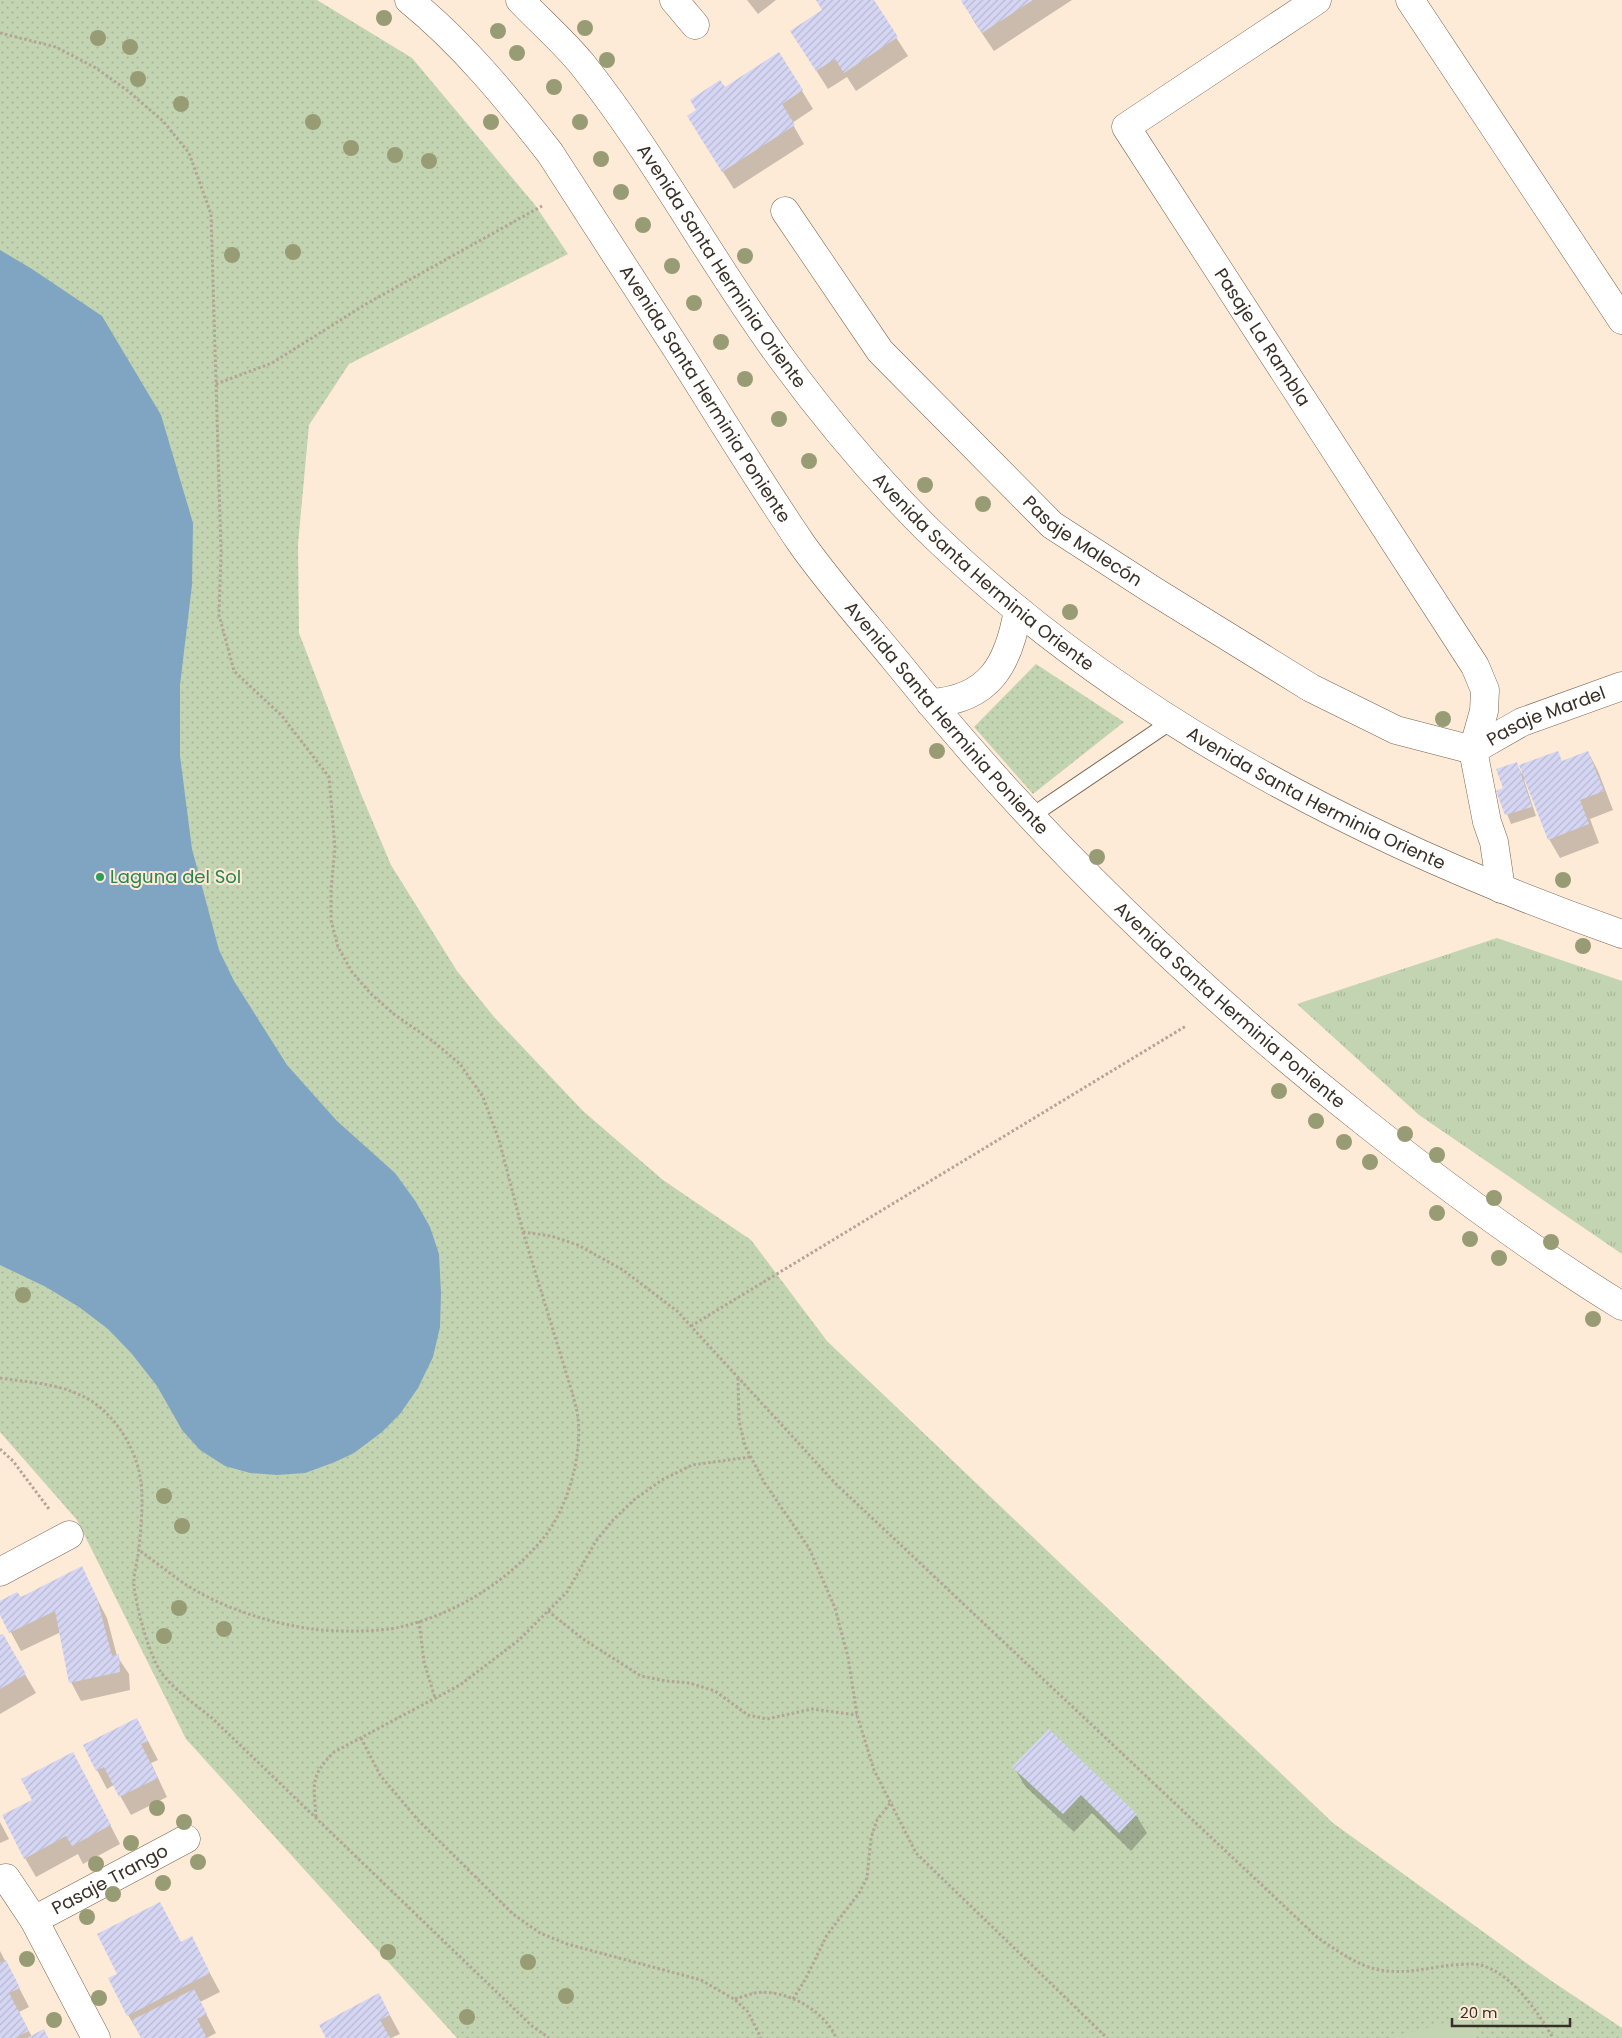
<svg xmlns="http://www.w3.org/2000/svg" width="1622" height="2038" font-family="Poppins,sans-serif">
  <style>
    .grass { fill: url(#grass-tufts) }
    .park { fill: url(#park-dots) }
    .pitch { fill: #c3d4b2 }
    .water { fill: #80a5c2 }
    .shadow { fill: #0003 }
    .building { fill: url(#building-hatch) }
    .lines { fill: none; stroke-linecap: round; stroke-linejoin: round }
    .service-casing { stroke: #7a6550; stroke-width: 17 }
    .minor-casing { stroke: #7a6550; stroke-width: 29 }
    .tertiary-casing { stroke: #7a6550; stroke-width: 29 }
    .path { stroke: #b3a495; stroke-width: 3; stroke-dasharray: 2.5 2.5; stroke-linecap: butt }
    .service { stroke: #fff; stroke-width: 15 }
    .minor { stroke: #fff; stroke-width: 28 }
    .tertiary { stroke: #fff; stroke-width: 28 }
    .tree { fill: #979c74 }
    .leisure-dot { fill: #2e9e5b; stroke: #fdead7; stroke-width: 2 }
    .labels { text-anchor: middle; stroke-width: 4; stroke-linejoin: round; paint-order: stroke }
    .street-label { font-size: 18px; fill: #382f26; stroke: #fdead7 }
    .leisure-label { font-size: 18px; fill: #27864d; stroke: #fdead7; text-anchor: start }
  </style>
  <defs>
    <pattern id="grass-tufts" width="24" height="20" patternUnits="userSpaceOnUse" patternTransform="scale(1.25)"><rect width="24" height="20" fill="#c3d4b2"/><path d="M3 7l-1-3M5 7V3M7 7l1-3M15 17l-1-3M17 17v-4M19 17l1-3" fill="none" stroke="#a8b699"/></pattern>
    <pattern id="park-dots" width="8" height="8" patternUnits="userSpaceOnUse" patternTransform="scale(1.25)"><rect width="8" height="8" fill="#c3d4b2"/><path d="M2 2h.1M6 6h.1" fill="none" stroke="#a8b699" stroke-width="1.8" stroke-linecap="round"/></pattern>
    <pattern id="building-hatch" width="6" height="6" patternUnits="userSpaceOnUse" patternTransform="scale(1.25)"><rect width="6" height="6" fill="#d5d6f4"/><path d="M-1 1l2-2M0 6l6-6M5 7l2-2" fill="none" stroke="#b8b8d1"/></pattern>
  </defs>
  <rect width="100%" height="100%" fill="#fdead7"/>
  <path class="grass" d="M1497 938 1622 981V1254L1419 1115 1297 1004Z"/>
  <g class="park">
    <path d="M0 0H317L412 58 535 205 568 254 349 364 309 425 298 544 299 633 361 794 391 865 457 971 494 1017 583 1111 663 1180 751 1240 827 1341 1333 1823 1550 1980 1622 2028V2038H457L186 1739 77 1520 0 1432Z"/>
    <path d="M1036 664 1124 722 1033 794 974 727Z"/>
  </g>
  <path class="pitch" d="M1470 2016 1476 2038H1390Z"/>
  <path class="water" d="M0 250 32 269 102 316 161 415 193 523 192 585 180 685V756L192 849 219 950 234 981 287 1065 337 1121 395 1173 416 1202 430 1227 439 1254 441 1293 440 1327 433 1357 418 1388 400 1414 382 1432 354 1453 335 1462 305 1473 277 1475 250 1473 225 1466 200 1450 182 1430 157 1386 132 1354 108 1329 79 1307 46 1287 0 1265Z"/>
  <g class="shadow">
    <path d="M747 0H776L758 14Z"/>
    <path d="M817 0H872L908 56 856 91 847 77 828 89 791 31 823 10Z"/>
    <path d="M965 0H1072L994 51 973 20Z"/>
    <path d="M724 88 802 91 813 109 792 123 804 144 734 189 699 135Z"/>
    <path d="M1588 752 1598 771 1613 810 1590 819 1599 843 1560 858 1549 839 1526 779 1524 780 1536 816 1511 824 1498 791 1504 789 1516 763 1522 774 1563 762Z"/>
    <path d="M81 1568 107 1618 117 1656 129 1674 130 1690 81 1701 71 1682 61 1632 21 1651 0 1612V1602L21 1599Z"/>
    <path d="M2 1635 36 1693 0 1714V1637Z"/>
    <path d="M137 1720 158 1760 151 1763 167 1797 131 1815 114 1785 107 1789 97 1770Z"/>
    <path d="M1049 1730 1136 1815 1147 1833 1131 1851 1092 1813 1074 1832 1025 1786 1014 1767Z"/>
    <path d="M83 1772 120 1844 83 1864 78 1854 36 1877 25 1858Z"/>
    <path d="M0 1822 9 1839 0 1843Z"/>
    <path d="M191 1938 220 1992 200 2002 216 2033 207 2038H142L128 2015 181 1943Z"/>
    <path d="M0 1951 29 2007 19 2012 32 2037 47 2038H0Z"/>
    <path d="M379 1995 400 2034 391 2038H328Z"/>
  </g>
  <g class="building">
    <path d="M816 0H874L898 37 844 73 835 59 816 71 790 31 822 10Z"/>
    <path d="M962 0H1033L982 33 961 1Z"/>
    <path d="M779 52 803 90 782 104 795 125 722 172 687 116 696 110 690 100 720 80 725 87Z"/>
    <path d="M1558 751 1562 761 1588 751 1604 791 1580 800 1589 824 1548 840 1519 765Z"/>
    <path d="M1517 762 1532 807 1505 815 1496 791 1503 788 1496 769Z"/>
    <path d="M82 1566 97 1598 112 1656 119 1654 120 1672 69 1683 55 1611 9 1633 0 1615V1601L17 1592 21 1597Z"/>
    <path d="M3 1634 26 1674 0 1689V1635Z"/>
    <path d="M137 1718 148 1741 141 1744 158 1778 119 1797 104 1767 96 1771 83 1745Z"/>
    <path d="M1049 1729 1137 1814 1119 1833 1081 1795 1063 1814 1012 1767Z"/>
    <path d="M73 1752 111 1825 72 1846 66 1836 24 1859 2 1815 32 1800 21 1779Z"/>
    <path d="M160 1902 181 1942 192 1936 210 1973 127 2016 108 1978 117 1974 97 1934Z"/>
    <path d="M6 1960 20 1988 9 1993 29 2031 15 2038H0V1963Z"/>
    <path d="M194 1989 207 2014 197 2019 207 2038H141L132 2020Z"/>
    <path d="M379 1993 390 2015 380 2020 390 2038H326L319 2025Z"/>
    <path d="M44 2029 48 2038H27Z"/>
  </g>
  <g class="lines">
    <g class="service-casing">
      <path id="service" d="M1030 817 1172 721"/>
    </g>
    <g class="minor-casing">
      <g id="minor">
        <path d="M674 0 695 25"/>
        <path id="s1" d="M1317 0 1126 127 1475 666 1485 690 1484 711 1473 750 1487 822 1494 842 1501 889"/>
        <path d="M1410 0 1622 320"/>
        <path id="s2" d="M785 211 880 351 1052 525 1154 591 1311 688 1396 730 1473 750"/>
        <path id="s3" d="M1473 750 1522 722 1622 686"/>
        <path d="M0 1572 69 1535"/>
        <path d="M6 1878 34 1920 96 2038"/>
        <path id="s4" d="M34 1920 186 1839"/>
      </g>
    </g>
    <g class="tertiary-casing">
      <g id="tertiary">
        <path id="s5" d="M409 0C463 44 507 98 550 153 594 220 637 287 680 354 720 417 759 481 801 543 830 584 864 622 896 661 1034 833 1189 983 1362 1120 1445 1186 1531 1250 1622 1306"/>
        <path id="s6" d="M520 0C540 21 563 41 582 64 656 157 712 264 782 359 826 419 875 477 927 529 1121 718 1368 845 1622 934"/>
        <path d="M930 703C990 700 1009 663 1018 610"/>
      </g>
    </g>
    <g class="path">
      <path d="M0 33 56 47 96 68 128 91 163 121 189 153 211 214 221 551 219 615 234 671 282 716 329 777 335 848 331 890V920L338 947 352 972 371 994 395 1015 434 1042 460 1064 483 1097 499 1140 523 1232 572 1392C574 1400 577 1409 578 1418 580 1434 578 1451 575 1467 570 1490 560 1517 545 1536 509 1581 456 1614 400 1627 381 1632 333 1632 313 1629 271 1624 220 1607 185 1584 169 1573 154 1561 139 1550"/>
      <path d="M216 384 272 363 366 304 542 206"/>
      <path d="M523 1232 551 1236 578 1245 623 1270 677 1311 836 1484 1318 1938C1340 1952 1361 1969 1387 1971 1407 1973 1424 1969 1444 1966 1453 1965 1465 1964 1474 1964 1508 1967 1538 2012 1553 2038"/>
      <path d="M691 1326 1186 1026"/>
      <path d="M0 1378C26 1382 53 1383 78 1394 110 1407 134 1443 140 1476 144 1497 141 1526 139 1548 138 1560 133 1573 134 1586 136 1607 150 1659 163 1675 177 1692 196 1705 212 1718L532 2026 549 2038"/>
      <path d="M738 1378 739 1421 745 1446 764 1482 809 1548 835 1608 848 1657 857 1715 874 1770 916 1853 1107 2038"/>
      <path d="M0 1449 13 1461 49 1509"/>
      <path d="M548 1611 583 1639 641 1676 666 1681 690 1683 715 1691 748 1715 767 1719 812 1709 857 1715"/>
      <path d="M419 1621 424 1662 435 1698"/>
      <path d="M361 1738 380 1775 418 1820 513 1914 540 1933 567 1944 701 1980 734 1999 748 2012 761 2038"/>
      <path d="M316 1817C314 1785 309 1777 334 1752L460 1685 519 1640 567 1592 596 1541 613 1520 635 1499 662 1480 692 1465 750 1457"/>
      <path d="M735 1999C741 1997 748 1995 754 1993 784 1988 825 2010 836 2038"/>
      <path d="M793 1999 805 1980 827 1935 859 1893 867 1878 871 1838 877 1820 891 1802"/>
    </g>
    <use href="#service" class="service"/>
    <use href="#minor" class="minor"/>
    <use href="#tertiary" class="tertiary"/>
  </g>
  <g class="tree">
    <circle cx="384" cy="18" r="8"/>
    <circle cx="585" cy="28" r="8"/>
    <circle cx="498" cy="31" r="8"/>
    <circle cx="98" cy="38" r="8"/>
    <circle cx="130" cy="47" r="8"/>
    <circle cx="517" cy="53" r="8"/>
    <circle cx="607" cy="60" r="8"/>
    <circle cx="138" cy="79" r="8"/>
    <circle cx="554" cy="87" r="8"/>
    <circle cx="181" cy="104" r="8"/>
    <circle cx="313" cy="122" r="8"/>
    <circle cx="491" cy="122" r="8"/>
    <circle cx="580" cy="122" r="8"/>
    <circle cx="351" cy="148" r="8"/>
    <circle cx="395" cy="155" r="8"/>
    <circle cx="601" cy="159" r="8"/>
    <circle cx="429" cy="161" r="8"/>
    <circle cx="621" cy="192" r="8"/>
    <circle cx="643" cy="225" r="8"/>
    <circle cx="293" cy="252" r="8"/>
    <circle cx="232" cy="255" r="8"/>
    <circle cx="745" cy="256" r="8"/>
    <circle cx="672" cy="266" r="8"/>
    <circle cx="694" cy="303" r="8"/>
    <circle cx="721" cy="342" r="8"/>
    <circle cx="745" cy="379" r="8"/>
    <circle cx="779" cy="419" r="8"/>
    <circle cx="809" cy="461" r="8"/>
    <circle cx="925" cy="485" r="8"/>
    <circle cx="983" cy="504" r="8"/>
    <circle cx="1070" cy="612" r="8"/>
    <circle cx="1443" cy="719" r="8"/>
    <circle cx="937" cy="751" r="8"/>
    <circle cx="1097" cy="857" r="8"/>
    <circle cx="1563" cy="880" r="8"/>
    <circle cx="1583" cy="946" r="8"/>
    <circle cx="1279" cy="1091" r="8"/>
    <circle cx="1316" cy="1121" r="8"/>
    <circle cx="1405" cy="1134" r="8"/>
    <circle cx="1344" cy="1142" r="8"/>
    <circle cx="1437" cy="1155" r="8"/>
    <circle cx="1370" cy="1162" r="8"/>
    <circle cx="1494" cy="1198" r="8"/>
    <circle cx="1437" cy="1213" r="8"/>
    <circle cx="1470" cy="1239" r="8"/>
    <circle cx="1551" cy="1242" r="8"/>
    <circle cx="1499" cy="1258" r="8"/>
    <circle cx="23" cy="1295" r="8"/>
    <circle cx="1593" cy="1319" r="8"/>
    <circle cx="164" cy="1496" r="8"/>
    <circle cx="182" cy="1526" r="8"/>
    <circle cx="179" cy="1608" r="8"/>
    <circle cx="224" cy="1629" r="8"/>
    <circle cx="164" cy="1636" r="8"/>
    <circle cx="157" cy="1808" r="8"/>
    <circle cx="184" cy="1822" r="8"/>
    <circle cx="131" cy="1843" r="8"/>
    <circle cx="198" cy="1862" r="8"/>
    <circle cx="96" cy="1864" r="8"/>
    <circle cx="163" cy="1883" r="8"/>
    <circle cx="113" cy="1894" r="8"/>
    <circle cx="87" cy="1917" r="8"/>
    <circle cx="388" cy="1952" r="8"/>
    <circle cx="27" cy="1959" r="8"/>
    <circle cx="528" cy="1962" r="8"/>
    <circle cx="566" cy="1996" r="8"/>
    <circle cx="99" cy="1998" r="8"/>
    <circle cx="467" cy="2017" r="8"/>
    <circle cx="54" cy="2020" r="8"/>
  </g>
  <circle class="leisure-dot" cx="100" cy="877" r="5"/>
  <g class="labels">
    <g class="street-label">
      <text dy="6" stroke="none"><textPath href="#s6" startOffset="335">Avenida Santa Herminia Oriente</textPath></text>
      <text dy="6" stroke="none"><textPath href="#s1" startOffset="480">Pasaje La Rambla</textPath></text>
      <text dy="6" stroke="none"><textPath href="#s5" startOffset="495">Avenida Santa Herminia Poniente</textPath></text>
      <text dy="6" stroke="none"><textPath href="#s2" startOffset="448">Pasaje Malecón</textPath></text>
      <text dy="6" stroke="none"><textPath href="#s6" startOffset="740">Avenida Santa Herminia Oriente</textPath></text>
      <text dy="6" stroke="none"><textPath href="#s5" startOffset="900">Avenida Santa Herminia Poniente</textPath></text>
      <text dy="6" stroke="none"><textPath href="#s3" startOffset="81">Pasaje Mardel</textPath></text>
      <text dy="6" stroke="none"><textPath href="#s6" startOffset="1145">Avenida Santa Herminia Oriente</textPath></text>
      <text dy="6" stroke="none"><textPath href="#s5" startOffset="1304">Avenida Santa Herminia Poniente</textPath></text>
      <text dy="6" stroke="none"><textPath href="#s4" startOffset="86">Pasaje Trango</textPath></text>
    </g>
    <g class="leisure-label">
      <text x="110" y="883">Laguna del Sol</text>
    </g>
  </g>
  <path d="M1452 2018v8h118v-8" fill="none" stroke="#382f26" stroke-width="2.5"/>
  <text x="1460" y="2018" font-size="15" fill="#382f26" stroke="#fdead7" stroke-width="4" paint-order="stroke">20 m</text>
</svg>
